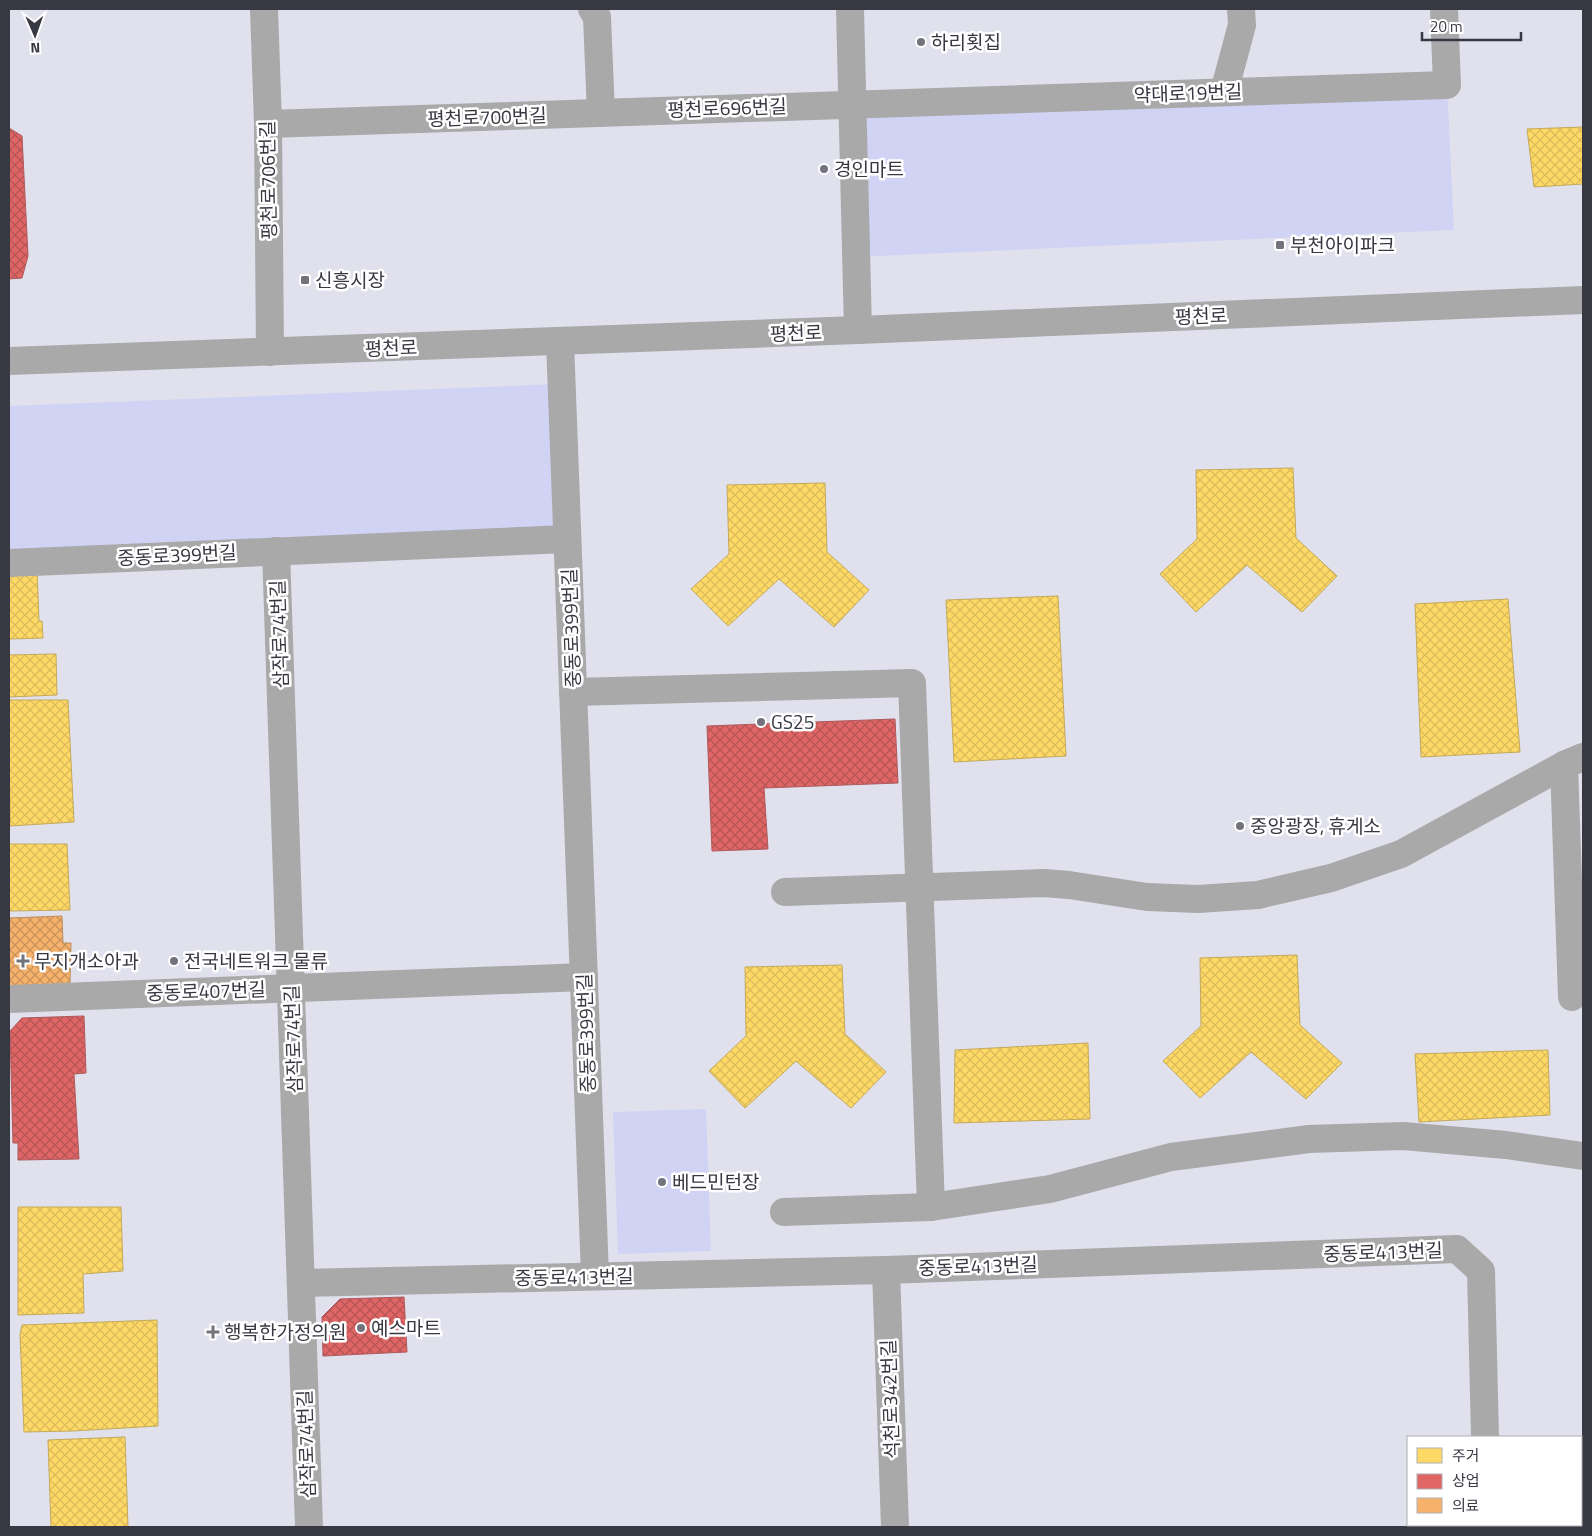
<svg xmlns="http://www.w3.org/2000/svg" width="1592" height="1536" font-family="'Titillium Web','Noto Sans KR',sans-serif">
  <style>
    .park { fill: #d0d3f4 }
    .homes { fill: url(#homes-cross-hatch); stroke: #c3a95b }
    .shops { fill: url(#shops-cross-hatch); stroke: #ad585b }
    .health { fill: url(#health-cross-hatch); stroke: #bd8d5e }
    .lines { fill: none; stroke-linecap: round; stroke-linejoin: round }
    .minor { stroke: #a9a9aa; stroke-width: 28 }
    .poi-dot { fill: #72737d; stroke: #fff; stroke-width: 2 }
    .labels { text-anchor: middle; stroke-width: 5; stroke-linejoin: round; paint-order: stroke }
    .poi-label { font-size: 19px; fill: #373841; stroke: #fff; text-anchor: start }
    .street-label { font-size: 19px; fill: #373841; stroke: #fff }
  </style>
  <defs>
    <pattern id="homes-cross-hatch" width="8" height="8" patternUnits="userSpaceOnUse" patternTransform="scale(1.25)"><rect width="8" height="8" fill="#ffd966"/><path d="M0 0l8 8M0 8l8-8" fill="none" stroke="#dbbb5a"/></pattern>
    <pattern id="shops-cross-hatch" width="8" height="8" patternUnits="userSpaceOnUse" patternTransform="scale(1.25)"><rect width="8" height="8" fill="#e06666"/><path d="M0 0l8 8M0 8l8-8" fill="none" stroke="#b65556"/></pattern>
    <pattern id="health-cross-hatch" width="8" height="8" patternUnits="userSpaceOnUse" patternTransform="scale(1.25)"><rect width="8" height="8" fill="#f6b26b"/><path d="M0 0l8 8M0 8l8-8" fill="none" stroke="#c8925a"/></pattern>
  </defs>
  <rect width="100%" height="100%" fill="#e0e1ed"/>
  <g class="park">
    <path d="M1447 85 1454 230 856 257 852 104Z"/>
    <path d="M561 384 567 539 9 563V406Z"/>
    <path d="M706 1109 711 1251 618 1254 613 1112Z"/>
  </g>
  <g class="homes">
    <path d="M1583 127V184L1534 187 1527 129Z"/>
    <path d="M1293 468 1296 538 1337 576 1302 612 1247 565 1196 612 1160 574 1197 539 1196 470Z"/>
    <path d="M825 483 827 552 869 590 834 627 779 579 728 626 691 589 729 554 727 485Z"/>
    <path d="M37 569 39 621H42L43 638 9 639V570Z"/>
    <path d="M1058 596 1066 756 954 762 946 600Z"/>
    <path d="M1508 599 1520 752 1421 757 1415 604Z"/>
    <path d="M56 654 57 695 9 697V655Z"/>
    <path d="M9 700H68L74 822 10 826Z"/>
    <path d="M9 844H67L70 910 9 911Z"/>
    <path d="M1297 955 1300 1025 1342 1063 1306 1099 1251 1052 1200 1098 1163 1061 1201 1026 1200 958Z"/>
    <path d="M842 965 845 1034 886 1072 851 1108 796 1061 745 1108 709 1071 746 1036 745 967Z"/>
    <path d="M1088 1043 1090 1119 954 1123 955 1050Z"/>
    <path d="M1548 1050 1550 1115 1419 1122 1415 1054Z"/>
    <path d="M18 1207H121L123 1271 83 1274 84 1313 18 1315Z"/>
    <path d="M157 1320 158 1426 73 1431 24 1432 20 1334 22 1325Z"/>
    <path d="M125 1437 128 1527H51L48 1440Z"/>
  </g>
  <g class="shops">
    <path d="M9 128 22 136 28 256 22 278 9 279Z"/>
    <path d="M895 719 898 783 764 788 768 849 712 851 707 726Z"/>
    <path d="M84 1016 86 1073 74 1074 79 1159 18 1160V1143H13L10 1031 22 1018Z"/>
    <path d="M404 1297 407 1352 323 1356 322 1317 340 1299Z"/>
  </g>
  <path class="health" d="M62 916 63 943H71L70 984 9 986V918Z"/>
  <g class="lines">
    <g class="minor">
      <path d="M264 9 268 124 270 352"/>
      <path d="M592 9 597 17 601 113"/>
      <path d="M850 9 858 330"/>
      <path d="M1224 92 1242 25 1241 9"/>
      <path d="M268 124 1447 85 1444 9"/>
      <path d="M560 341 595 1276"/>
      <path d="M9 361 858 330 1583 300"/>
      <path d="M276 551 309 1527"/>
      <path d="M9 563 567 539"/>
      <path d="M573 692 912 683 931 1207"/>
      <path d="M1564 765 1572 997"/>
      <path d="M785 892 1044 883 1069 885 1147 897 1198 899 1258 895 1331 878 1401 854 1564 765 1583 757"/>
      <path d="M9 999 584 977"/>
      <path d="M784 1212 931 1207 1050 1189 1171 1157 1309 1139 1403 1136 1506 1145 1583 1156"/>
      <path d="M886 1270 895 1527"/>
      <path d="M301 1283 886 1270 1457 1249 1481 1271 1485 1437"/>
      <path d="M1488 1525V1527"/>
    </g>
  </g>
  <g class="poi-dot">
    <circle cx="921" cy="42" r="5"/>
    <circle cx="824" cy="169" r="5"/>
    <rect x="1275" y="240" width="10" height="10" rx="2.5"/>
    <rect x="300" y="275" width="10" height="10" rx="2.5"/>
    <circle cx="761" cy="722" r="5"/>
    <circle cx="1240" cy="826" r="5"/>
    <path d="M20.5 953.5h5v5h5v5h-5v5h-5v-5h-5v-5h5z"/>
    <circle cx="174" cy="961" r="5"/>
    <circle cx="662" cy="1182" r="5"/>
    <circle cx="361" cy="1328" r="5"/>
    <path d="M210.5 1324.5h5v5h5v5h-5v5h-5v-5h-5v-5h5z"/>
  </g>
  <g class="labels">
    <g class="poi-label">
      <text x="931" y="49">하리횟집</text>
      <text x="834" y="176">경인마트</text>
      <text x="1290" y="252">부천아이파크</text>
      <text x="315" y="287">신흥시장</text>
      <text x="771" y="729">GS25</text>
      <text x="1250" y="833">중앙광장, 휴게소</text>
      <text x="34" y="968">무지개소아과</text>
      <text x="184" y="968">전국네트워크 물류</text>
      <text x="672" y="1189">베드민턴장</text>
      <text x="371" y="1335">예스마트</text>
      <text x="224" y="1339">행복한가정의원</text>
    </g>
    <g class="street-label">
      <text transform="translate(1188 93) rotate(-2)" y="7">약대로19번길</text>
      <text transform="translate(727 108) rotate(-2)" y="7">평천로696번길</text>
      <text transform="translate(487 117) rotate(-2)" y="7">평천로700번길</text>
      <text transform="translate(268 180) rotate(-91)" y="7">평천로706번길</text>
      <text transform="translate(1201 316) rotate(-2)" y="7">평천로</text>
      <text transform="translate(796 333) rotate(-2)" y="7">평천로</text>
      <text transform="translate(391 348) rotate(-2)" y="7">평천로</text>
      <text transform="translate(177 555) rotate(-3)" y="7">중동로399번길</text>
      <text transform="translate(571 628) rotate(-92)" y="7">중동로399번길</text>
      <text transform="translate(279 634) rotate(-92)" y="7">삼작로74번길</text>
      <text transform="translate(206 991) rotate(-2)" y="7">중동로407번길</text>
      <text transform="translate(586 1033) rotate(-92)" y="7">중동로399번길</text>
      <text transform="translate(293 1039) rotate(-92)" y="7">삼작로74번길</text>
      <text transform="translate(1383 1252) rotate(-2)" y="7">중동로413번길</text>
      <text transform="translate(978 1266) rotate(-2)" y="7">중동로413번길</text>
      <text transform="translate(574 1277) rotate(-1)" y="7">중동로413번길</text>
      <text transform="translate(890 1399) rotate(-92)" y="7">석천로342번길</text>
      <text transform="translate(306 1444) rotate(-92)" y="7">삼작로74번길</text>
    </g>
  </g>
  <rect width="1592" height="1536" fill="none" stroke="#373841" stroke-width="20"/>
  <rect x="1407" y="1436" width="175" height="90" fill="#ffffff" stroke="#afafb3"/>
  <rect x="1417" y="1448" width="25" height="15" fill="#ffd966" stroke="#afafb3"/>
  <text x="1452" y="1461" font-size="15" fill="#373841">주거</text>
  <rect x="1417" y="1474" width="25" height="15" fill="#e06666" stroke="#afafb3"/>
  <text x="1452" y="1486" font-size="15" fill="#373841">상업</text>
  <rect x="1417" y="1498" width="25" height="15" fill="#f6b26b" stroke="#afafb3"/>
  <text x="1452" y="1511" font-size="15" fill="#373841">의료</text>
  <g transform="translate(35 35) rotate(178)" stroke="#ffffff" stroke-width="4" paint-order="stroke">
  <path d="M0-4L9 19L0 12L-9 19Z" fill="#373841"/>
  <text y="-8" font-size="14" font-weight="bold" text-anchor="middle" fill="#373841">N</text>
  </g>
  <path d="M1422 32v8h99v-8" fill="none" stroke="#373841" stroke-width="2.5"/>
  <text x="1430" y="32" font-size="15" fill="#373841" stroke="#ffffff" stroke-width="4" paint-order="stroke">20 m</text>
</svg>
